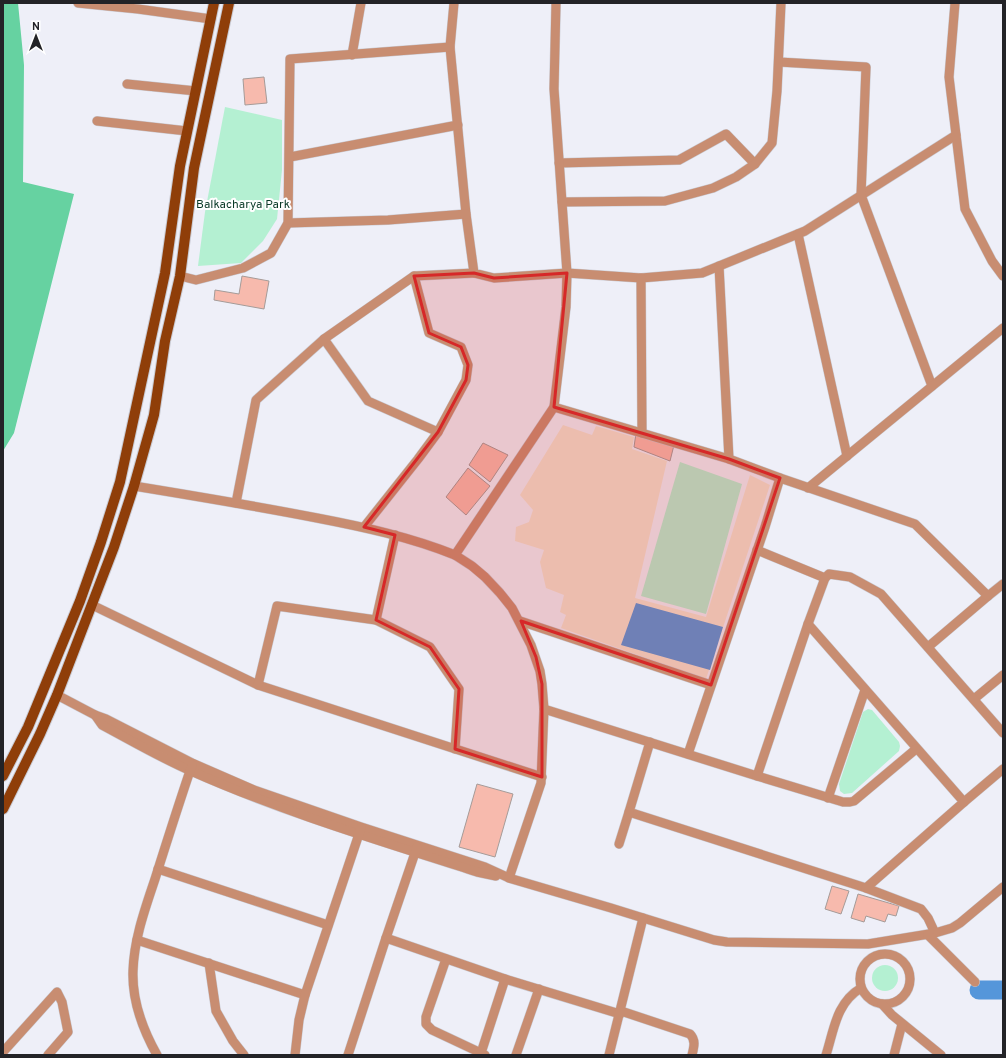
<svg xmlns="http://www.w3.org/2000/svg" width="1006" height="1058" font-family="Overpass,sans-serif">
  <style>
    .education { fill: #f2e3d0 }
    .green { fill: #b4f0d2 }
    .forest { fill: #66d2a1 }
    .water { fill: #5596da }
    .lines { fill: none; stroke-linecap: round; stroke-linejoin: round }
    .river { stroke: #5596da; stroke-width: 19 }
    .building { fill: #f7baad; stroke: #a59b98 }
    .street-casing { stroke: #c9cad2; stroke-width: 10 }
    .primary-casing { stroke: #c9cad2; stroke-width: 12 }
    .street { stroke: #c88d71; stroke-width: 9 }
    .primary { stroke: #8f3e09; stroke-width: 10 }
    .marked { fill: #d62828; fill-opacity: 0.2; stroke: #d62828; stroke-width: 3; stroke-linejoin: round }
    .labels { text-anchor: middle; stroke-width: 4; stroke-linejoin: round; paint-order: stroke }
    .park-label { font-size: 12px; fill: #093927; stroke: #fff }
  </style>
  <rect width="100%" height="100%" fill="#eeeff8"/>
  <path class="education" d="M563 425 592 435 596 426 634 437 632 449 667 461 635 598 706 617 750 475 770 485 706 679 561 628 566 615 560 612 564 595 546 588 540 562 544 550 515 541 516 527 529 522 533 510 520 495Z"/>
  <g class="green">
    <path d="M225 107 282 120V170L277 219 263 241 241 263 198 266 205 212Z"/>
    <path d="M680 462 742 484 706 614 641 596Z"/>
    <path d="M868 709 872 710 899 742 900 746 899 751 852 793 844 794 840 791 839 784 863 712Z"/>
    <circle cx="885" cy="978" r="13"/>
  </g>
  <path class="forest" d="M3 3H18L24 65 23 182 74 194 14 433 3 451Z"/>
  <path class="water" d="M636 603 723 627 710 670 621 645Z"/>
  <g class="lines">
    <path class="river" d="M979 990H1003"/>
  </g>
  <g class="building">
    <path d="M264 77 267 103 245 105 243 79Z"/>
    <path d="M242 276 269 281 264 309 214 300 215 290 239 294Z"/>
    <path d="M636 433 674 445 670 461 634 447Z"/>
    <path d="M483 443 508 455 490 482 469 465Z"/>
    <path d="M468 468 490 486 466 515 446 497Z"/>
    <path d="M477 784 513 794 495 857 459 847Z"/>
    <path d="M832 886 849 891 841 914 825 909Z"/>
    <path d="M858 894 899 906 896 916 888 914 885 922 866 916 864 922 851 918Z"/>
  </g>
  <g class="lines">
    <g class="street-casing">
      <g id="street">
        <path d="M78 3 138 9 211 19"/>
        <path d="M454 3 450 47 466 214 474 273 494 278 567 273 641 278 702 273 805 231 956 135"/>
        <path d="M955 3 949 77 965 209 992 261 1003 276"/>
        <path d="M352 55 361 3"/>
        <path d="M779 62 866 67 861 195 932 386"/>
        <path d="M127 84 196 91"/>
        <path d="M97 121 187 131"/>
        <path d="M290 157 458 125"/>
        <path d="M559 163 679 160 726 134 755 164"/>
        <path d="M562 202 665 201 713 188 736 177 755 164 772 143 777 91 781 3"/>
        <path d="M288 223 388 220 466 214"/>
        <path d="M798 234 847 456"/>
        <path d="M180 276 196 280 243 268 271 253 288 223 290 59 450 47"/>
        <path d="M641 278 642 433"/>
        <path d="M324 339 368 401 438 432"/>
        <path d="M554 407 729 459 719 266"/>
        <path d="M729 459 780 478"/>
        <path d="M134 486C195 496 256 506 317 518 364 527 410 537 455 555"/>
        <path d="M808 488 1003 328"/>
        <path d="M236 503 256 400 324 339 414 276 474 273"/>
        <path d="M364 527 418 459 438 432 466 380 468 365 461 347 429 333 414 276"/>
        <path d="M757 550 825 578"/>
        <path d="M92 605 258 685 542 777"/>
        <path d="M376 620 430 647 459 689 455 749"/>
        <path d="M520 621 711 685"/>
        <path d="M928 647 988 596"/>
        <path d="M258 685 277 606 376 620 395 535"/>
        <path d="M57 695 95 715 106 719 192 763 254 790 361 827 485 867 509 878 611 908 714 940 727 942 868 944 935 933 952 928 960 923 1003 887"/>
        <path d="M974 699 1003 675"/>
        <path d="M544 709 757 776 808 624 825 578 829 574 850 577 881 594 1003 733"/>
        <path d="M95 715 102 725C132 741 161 758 191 771 283 812 381 841 477 872L496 876"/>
        <path d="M650 742 629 812 866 888 964 802 808 624"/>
        <path d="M688 754 765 527 780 478 915 524 988 596 1003 584"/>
        <path d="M757 776 843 802H850L854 801 916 749"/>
        <path d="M828 798 865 690"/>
        <path d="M964 802 1003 769"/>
        <path d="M619 844 629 812"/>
        <path d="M417 847 386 938 505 979"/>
        <path d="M158 869 328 925"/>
        <path d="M509 878 541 783 544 709 542 684 540 671 531 645 512 608 500 593 485 577 472 566 455 555 554 407 566 307 567 273 554 89 556 3"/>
        <path d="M866 888 921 909 928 918 935 933"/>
        <path d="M928 935 975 982"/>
        <path d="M137 940 305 995"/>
        <circle cx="885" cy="979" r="25"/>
        <path d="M446 959 426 1017V1024L432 1030 481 1053"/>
        <path d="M209 963 216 1011 233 1041 244 1055"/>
        <path d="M882 1004 892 1015 941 1055"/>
        <path d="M621 1011 690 1034C696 1040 694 1047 692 1055"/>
        <path d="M3 1052 57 992 62 1002 68 1032 48 1055"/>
        <path d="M157 1055C143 1030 132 1000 133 971 134 939 145 909 155 879 167 841 179 803 192 765"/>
        <path d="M295 1055 299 1020 305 995 361 828"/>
        <path d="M348 1055 386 938"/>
        <path d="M485 1055 481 1053 505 979 620 1014"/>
        <path d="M516 1055 539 989"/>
        <path d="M609 1055 643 918"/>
        <path d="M826 1055C834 1030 836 1003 861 988"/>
        <path d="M894 1055 902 1024"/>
      </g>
    </g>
    <g class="primary-casing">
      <g id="primary">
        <path d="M3 776 28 727 80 601 101 542 120 482 165 273 180 166 214 3"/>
        <path d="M3 809 40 734 57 695 114 547 134 486 154 415 165 341 180 276 194 168 229 3"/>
      </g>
    </g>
    <use href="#street" class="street"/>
    <use href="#primary" class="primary"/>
  </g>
  <path class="marked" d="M474 273 494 278 567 273 554 407 729 459 780 478 711 685 521 621 536 657 542 684V777L455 749 459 689 430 647 376 620 395 535 364 527 438 432 466 380 468 365 461 347 429 333 414 276Z"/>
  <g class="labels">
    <g class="park-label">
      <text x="243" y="208">Balkacharya Park</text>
    </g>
  </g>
  <rect width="1006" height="1058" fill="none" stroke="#232327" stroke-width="8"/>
  <g transform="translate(36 36)" stroke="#ffffff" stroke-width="3" paint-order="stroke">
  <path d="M0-3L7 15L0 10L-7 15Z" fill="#232327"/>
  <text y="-6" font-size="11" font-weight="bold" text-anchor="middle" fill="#232327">N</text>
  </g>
</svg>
